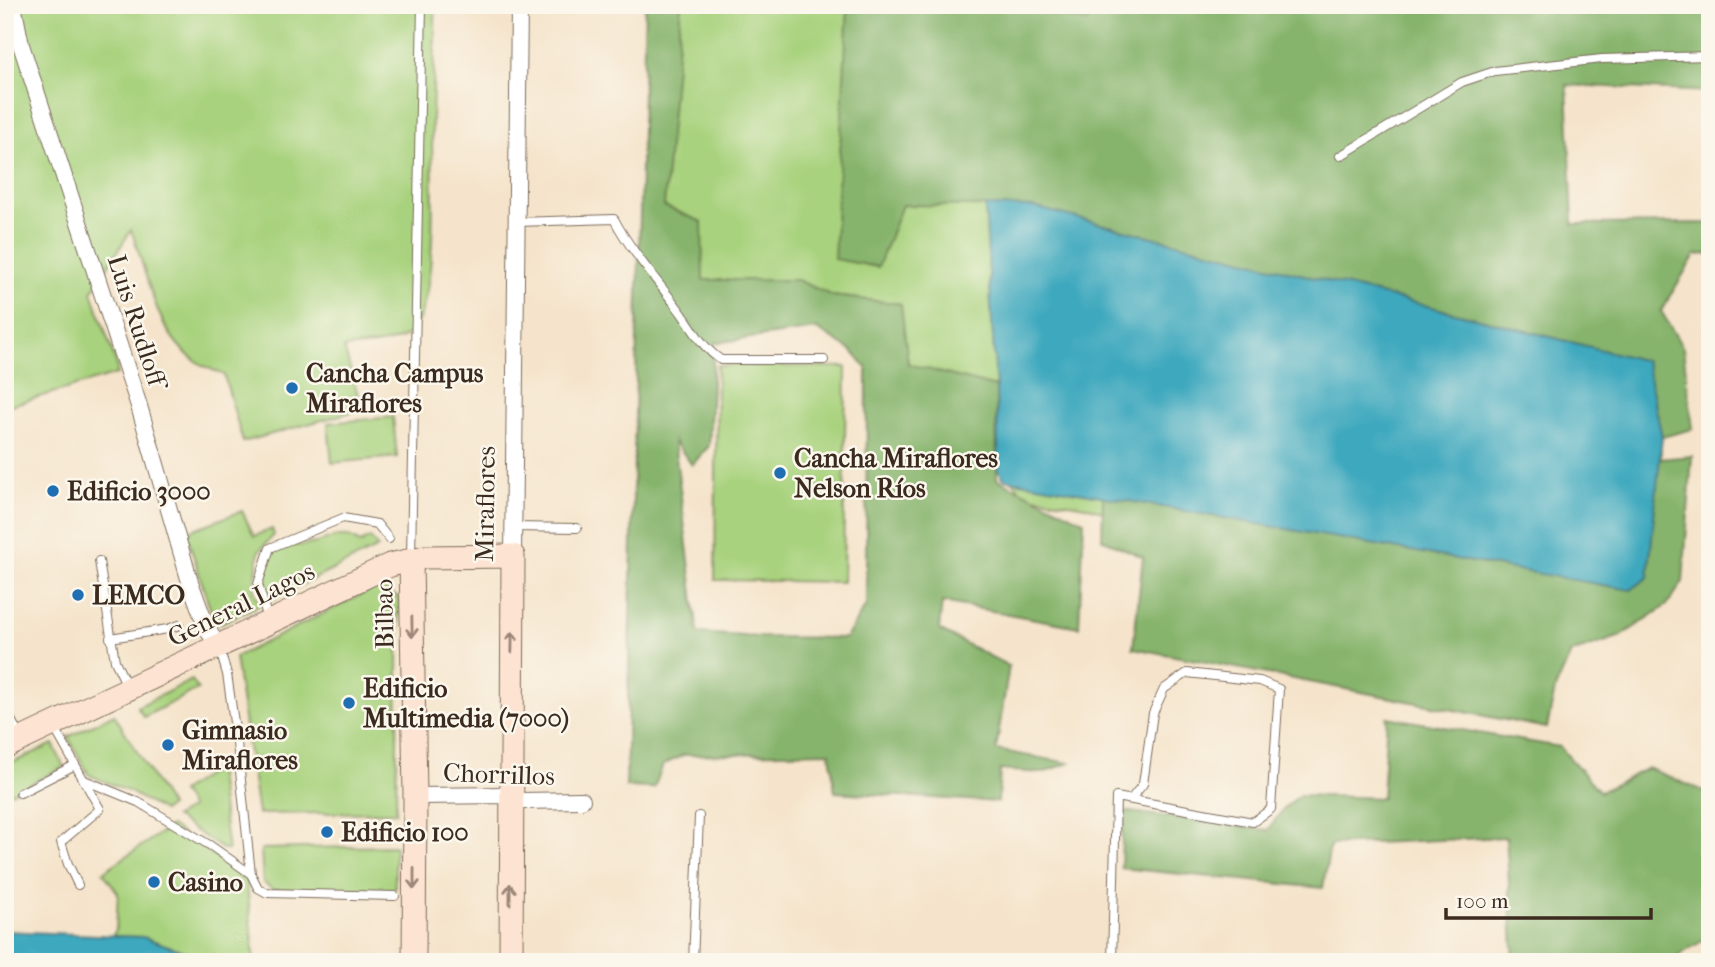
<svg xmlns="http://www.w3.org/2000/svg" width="1715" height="967" font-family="'IM FELL French Canon',serif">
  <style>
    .green { fill: #a8d27d; stroke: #727e4e; stroke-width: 2 }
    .forest { fill: #86b46c; stroke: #606f45; stroke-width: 2; fill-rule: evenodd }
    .water { fill: #3ea8be; stroke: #3c696e; stroke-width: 2 }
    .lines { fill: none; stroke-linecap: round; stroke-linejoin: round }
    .service-casing { stroke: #7c6b5b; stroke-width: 10 }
    .minor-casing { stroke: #7c6b5b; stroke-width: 18 }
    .secondary-casing { stroke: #7c6b5b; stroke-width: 25 }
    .service { stroke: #fff; stroke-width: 8 }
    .minor { stroke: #fff; stroke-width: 16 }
    .secondary { stroke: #fde3d1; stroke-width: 23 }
    .oneway { stroke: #9c8678 }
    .poi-dot { fill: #1f6fb2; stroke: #fbf7ec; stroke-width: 2.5 }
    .labels { text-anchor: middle; stroke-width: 5; stroke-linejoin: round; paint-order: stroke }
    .street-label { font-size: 26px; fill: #3b2a1e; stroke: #fbf7ec }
    .poi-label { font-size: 26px; font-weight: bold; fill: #3b2a1e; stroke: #fbf7ec; text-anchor: start }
  </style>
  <rect width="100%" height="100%" fill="#fbf7ec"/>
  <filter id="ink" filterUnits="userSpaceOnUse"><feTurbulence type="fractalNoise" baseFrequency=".0143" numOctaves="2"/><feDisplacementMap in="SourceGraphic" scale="14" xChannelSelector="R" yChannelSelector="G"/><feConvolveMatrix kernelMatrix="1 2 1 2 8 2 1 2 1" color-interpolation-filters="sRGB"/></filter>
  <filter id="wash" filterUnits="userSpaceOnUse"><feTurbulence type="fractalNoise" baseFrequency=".00686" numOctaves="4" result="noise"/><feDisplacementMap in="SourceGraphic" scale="28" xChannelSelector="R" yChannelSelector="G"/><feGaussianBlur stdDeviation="1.57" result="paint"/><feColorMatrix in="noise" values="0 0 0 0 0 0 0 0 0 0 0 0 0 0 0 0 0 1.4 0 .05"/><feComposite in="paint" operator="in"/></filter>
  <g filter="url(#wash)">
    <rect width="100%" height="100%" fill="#f5e4cb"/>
    <g class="green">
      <path d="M5 5H435C436 43 433 80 432 117 431 165 441 298 411 332 399 345 361 346 344 348L362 409 243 442 224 375C216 371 206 368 199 363 154 335 149 275 131 230L92 292 117 366V374L5 407Z"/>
      <path d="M674 5H1710L1483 80 1661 407V451L1656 592 1112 514 1085 506 1030 496 1021 492 1008 473 985 208 996 387 924 370 908 364 900 304 833 296 797 280 703 281 657 210Z"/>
      <path d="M717 365 846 367 843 582 715 580Z"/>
      <path d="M393 417 397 457 332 463 328 423Z"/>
      <path d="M242 511 254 536 272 529 274 535 259 551 254 590 260 605 219 624 213 618 186 532Z"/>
      <path d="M335 537H349L360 543 370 538 378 548 268 601C263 585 260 555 281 546 287 543 296 546 303 545 314 545 324 541 335 537Z"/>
      <path d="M379 586 399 598 396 812 258 814 235 657Z"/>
      <path d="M192 680 198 689 144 717 137 707Z"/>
      <path d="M114 714 170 806 163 811 130 792 89 775 68 737Z"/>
      <path d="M53 744 64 767 11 793 5 775V766Z"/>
      <path d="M217 768 228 850H224L175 817 191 808 181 792Z"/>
      <path d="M171 826 224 863 247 882 254 962H214L143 937 112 936 116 930 118 893 103 872Z"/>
      <path d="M395 846V889H272L263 882 261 849Z"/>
    </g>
    <g class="forest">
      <path d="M645 5H681L664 206 702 222 703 280H797L833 296 901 304 908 364 996 387 997 479 1084 521 1079 627 942 602 939 630 1009 666 996 750 1069 763 1042 773 1000 770 998 802 835 792 830 752 683 755 663 765 654 788 626 787ZM817 329 852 351 867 369 866 605 846 638 758 637 698 633 674 441 692 465 709 446 714 343Z"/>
      <path d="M848 5H1012L1087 22 1096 5H1710V92L1567 85 1573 224 1710 223V254L1695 255 1661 311 1683 348 1693 429 1662 437 1646 361 1033 207 902 205 878 267 834 259Z"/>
      <path d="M1692 456 1683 582 1667 605 1621 636 1571 653 1555 689 1547 728 1133 648 1143 557 1102 539 1103 496 1631 590 1648 577 1659 459Z"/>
      <path d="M1387 717 1560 747 1600 792 1648 768 1710 794V936L1668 962H1514L1506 837 1330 845 1323 888 1121 868 1123 811 1268 830 1285 807 1300 795 1382 798Z"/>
    </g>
    <g class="water">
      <path d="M985 206 1033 207 1646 361 1662 437 1648 577 1631 590 1004 479 999 471 996 387Z"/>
      <path d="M5 931 143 937 214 962H5Z"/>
    </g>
  </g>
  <g filter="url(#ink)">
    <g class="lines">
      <g class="service-casing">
        <g id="service">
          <path d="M1340 156 1462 82 1495 71 1602 59 1710 56"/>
          <path d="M517 222 614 219C631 251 655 278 677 307 692 326 700 346 721 360H824"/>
          <path d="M513 527 577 528"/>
          <path d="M411 556 422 5"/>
          <path d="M99 561 115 661 127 686"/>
          <path d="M268 620 258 584 270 548 343 518 377 524 389 539"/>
          <path d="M110 638 168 629 179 625"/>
          <path d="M219 647 227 674 237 743 251 874 258 888 267 893 395 896"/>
          <path d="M5 708 20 737"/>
          <path d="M54 727 100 809 61 842 68 864 78 885"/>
          <path d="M84 780 138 802 211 846 251 874"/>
          <path d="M20 793 75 765"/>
          <path d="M693 962 699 816"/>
          <path d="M1112 962 1116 797 1253 822 1271 809 1279 689 1260 681 1187 673 1164 689 1153 713 1143 784 1131 799"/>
        </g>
      </g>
      <g class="minor-casing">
        <g id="minor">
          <path d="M13 5 21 45 139 406 190 582 207 629 219 647"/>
          <path d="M513 556 519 5"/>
          <path d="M415 796 510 795 521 801 582 800"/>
        </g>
      </g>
      <g class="secondary-casing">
        <g id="secondary">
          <path d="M411 559 415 796 414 962"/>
          <path d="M5 747 390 565 425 557 513 556 511 962"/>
        </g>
      </g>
      <use href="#service" class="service"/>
      <use href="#minor" class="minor"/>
      <use href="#secondary" class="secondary"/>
    </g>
    <defs><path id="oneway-shaft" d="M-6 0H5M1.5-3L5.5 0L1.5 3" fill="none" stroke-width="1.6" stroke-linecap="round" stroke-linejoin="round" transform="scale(1.75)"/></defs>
    <g class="oneway">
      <use href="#oneway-shaft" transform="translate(412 627) rotate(89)"/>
      <use href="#oneway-shaft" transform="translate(512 642) rotate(-89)"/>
      <use href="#oneway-shaft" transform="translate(414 879) rotate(90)"/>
      <use href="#oneway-shaft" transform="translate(510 894) rotate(-90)"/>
    </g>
  </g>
  <g class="poi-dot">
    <circle cx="292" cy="388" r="7"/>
    <circle cx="780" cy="473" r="7"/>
    <circle cx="53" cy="491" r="7"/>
    <circle cx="78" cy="595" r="7"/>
    <circle cx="349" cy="703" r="7"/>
    <circle cx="168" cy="745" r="7"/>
    <circle cx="327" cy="832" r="7"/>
    <circle cx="154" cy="882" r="7"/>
  </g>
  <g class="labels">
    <g class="street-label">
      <text transform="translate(137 320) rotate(72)" y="9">Luis Rudloff</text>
      <text transform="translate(485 504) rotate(-89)" y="9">Miraflores</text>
      <text transform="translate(241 604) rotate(-26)" y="9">General Lagos</text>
      <text transform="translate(384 614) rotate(-91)" y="9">Bilbao</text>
      <text transform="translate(499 774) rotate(2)" y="9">Chorrillos</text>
    </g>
    <g class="poi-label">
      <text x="306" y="382">Cancha Campus<tspan x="306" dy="30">Miraflores</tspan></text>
      <text x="794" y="467">Cancha Miraflores<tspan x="794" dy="30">Nelson Ríos</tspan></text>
      <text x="67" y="500">Edificio 3000</text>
      <text x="92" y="604">LEMCO</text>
      <text x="363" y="697">Edificio<tspan x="363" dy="30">Multimedia (7000)</tspan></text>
      <text x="182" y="739">Gimnasio<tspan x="182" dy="30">Miraflores</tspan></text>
      <text x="341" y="841">Edificio 100</text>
      <text x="168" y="891">Casino</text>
    </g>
  </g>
  <rect width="1715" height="967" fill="none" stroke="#fbf7ec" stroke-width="28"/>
  <path d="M1446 908v10h205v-10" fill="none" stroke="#3b2a1e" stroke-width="3.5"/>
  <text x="1456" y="908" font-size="21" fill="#3b2a1e" stroke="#fbf7ec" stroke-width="5" paint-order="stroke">100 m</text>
</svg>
